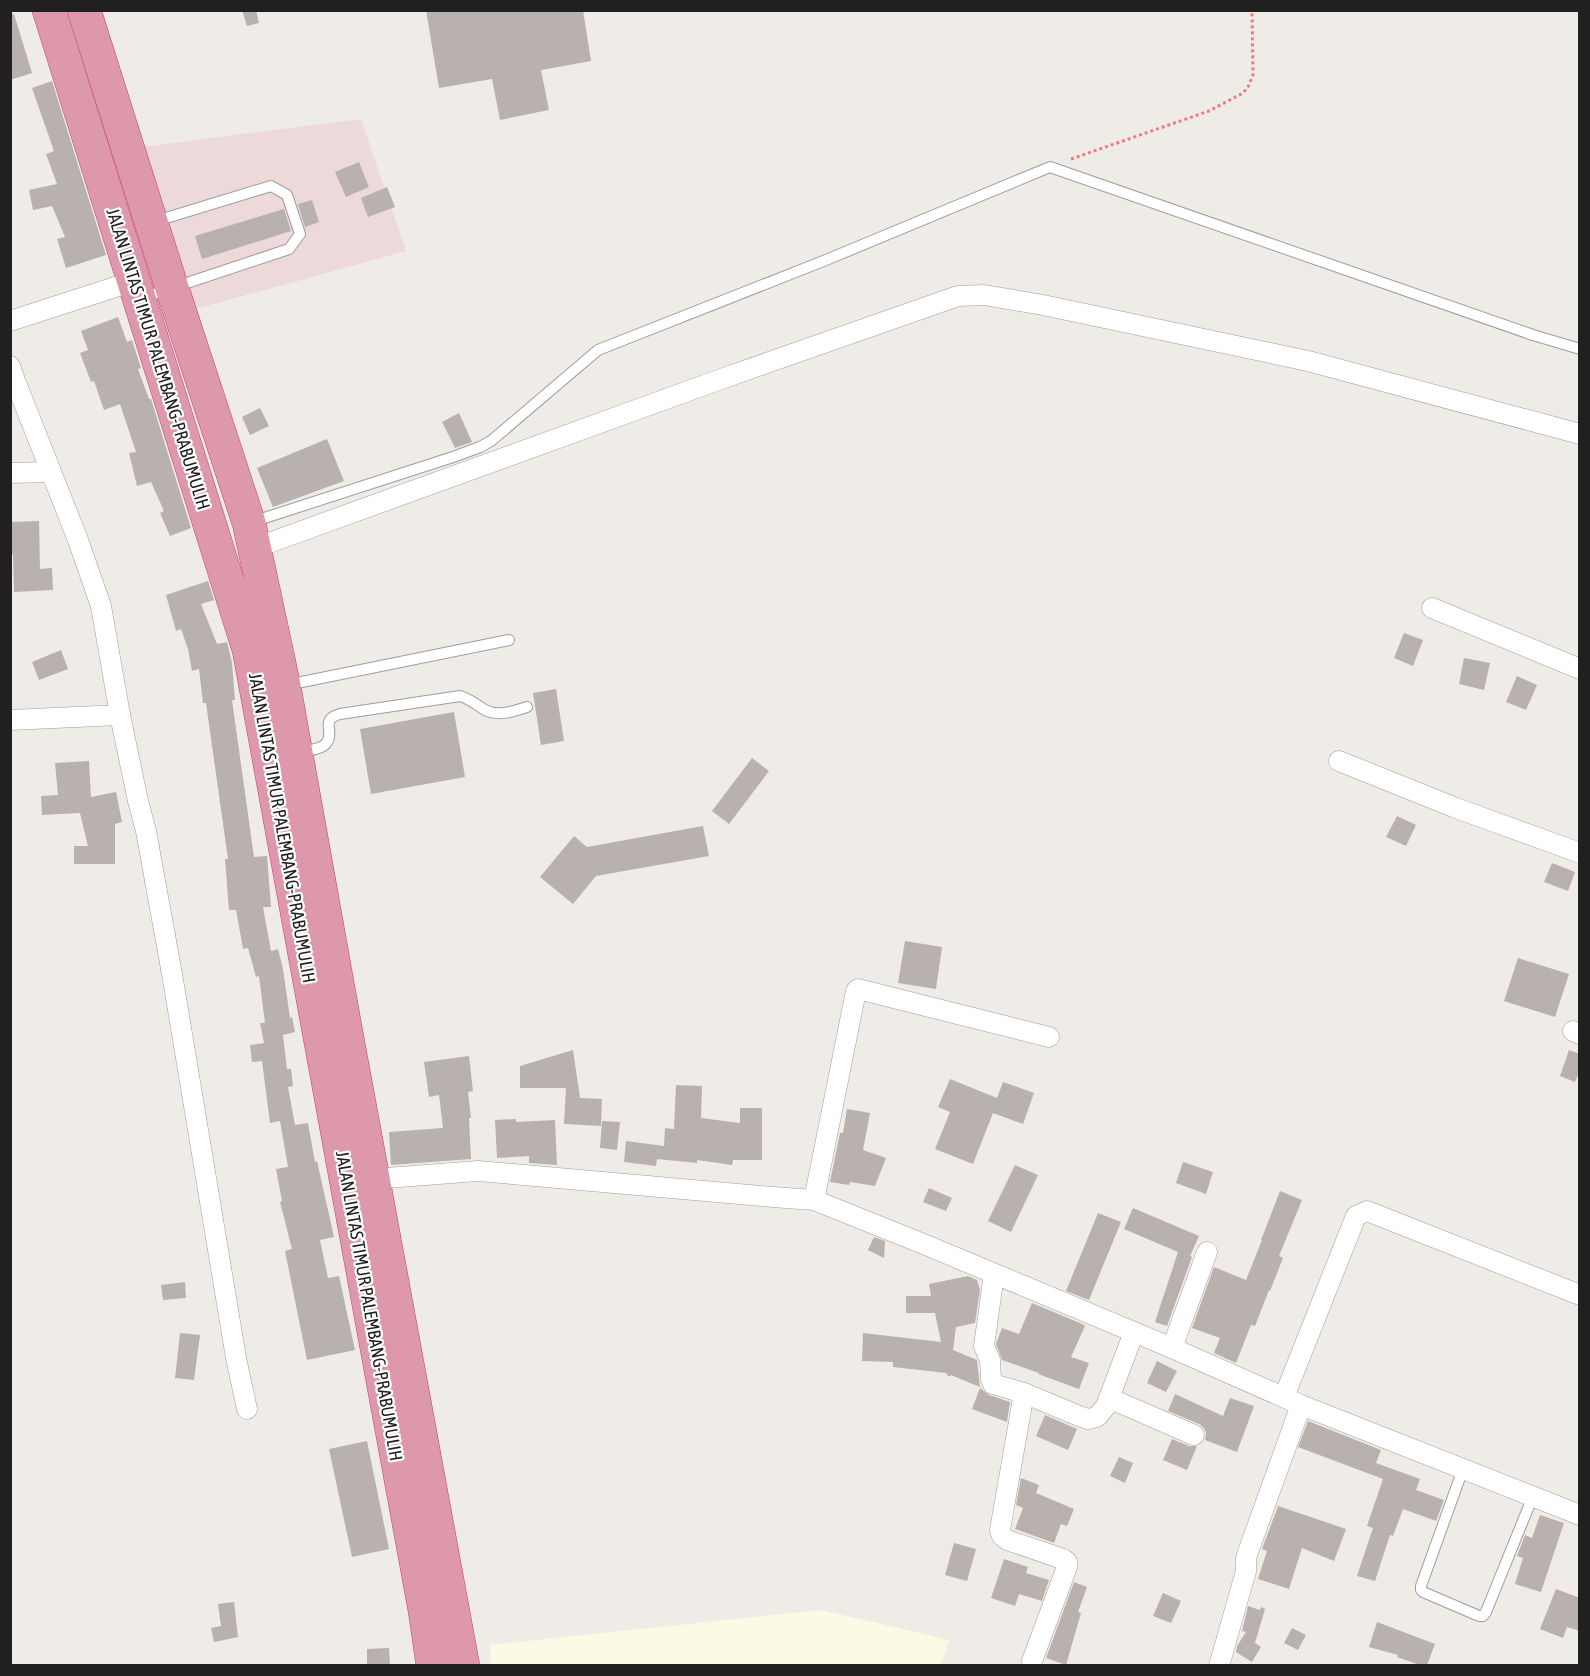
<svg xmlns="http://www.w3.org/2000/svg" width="1590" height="1676" font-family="'Asap Condensed',sans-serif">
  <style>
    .commercial { fill: #eed9da }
    .education { fill: #fcf9e4 }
    .building { fill: #b8b1ad }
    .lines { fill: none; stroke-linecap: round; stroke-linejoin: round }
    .lane-casing { stroke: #9d9d9d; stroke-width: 12 }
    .street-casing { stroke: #9d9d9d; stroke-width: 21 }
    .highway-casing { stroke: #c73a78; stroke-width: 34 }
    .path { stroke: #ea7e7d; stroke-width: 3; stroke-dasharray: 3 3; stroke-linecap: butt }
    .lane { stroke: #fff; stroke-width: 10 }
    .street { stroke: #fff; stroke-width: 20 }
    .highway { stroke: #dd98ab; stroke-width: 33 }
    .labels { text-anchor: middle; stroke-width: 4.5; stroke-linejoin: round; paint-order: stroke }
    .street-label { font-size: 18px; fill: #202020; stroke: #fff }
  </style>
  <rect width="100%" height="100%" fill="#efece7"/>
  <path class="commercial" d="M361 119 406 251 192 310 141 147Z"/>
  <path class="education" d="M821 1610 949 1640 941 1665H491L490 1645Z"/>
  <g class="building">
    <path d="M242 10H256L259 23 247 26Z"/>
    <path d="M426 10H583L591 61 541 70 549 110 500 120 492 79 439 88Z"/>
    <path d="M10 14H14L32 73 10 80Z"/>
    <path d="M52 81 106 255 66 268 57 239 65 237 52 206 33 210 29 190 57 184 46 154 54 151 32 88Z"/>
    <path d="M359 162 369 187 346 197 335 172Z"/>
    <path d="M387 187 395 207 368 217 361 198Z"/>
    <path d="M312 200 319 222 305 227 298 204Z"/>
    <path d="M284 209 291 231 202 259 195 236Z"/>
    <path d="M118 317 127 342 132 340 141 368 138 369 149 399H151L191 528 170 536 160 513 164 511 151 482 137 486 129 453 136 452 120 404 104 410 94 381 91 382 80 353 88 350 81 331Z"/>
    <path d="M260 408 269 426 250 435 242 417Z"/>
    <path d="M459 413 472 442 455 448 442 422Z"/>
    <path d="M327 439 344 481 273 507 257 468Z"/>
    <path d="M39 521 40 569 52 568 53 590 14 592 13 554H10V522Z"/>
    <path d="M208 581 214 600 201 604 217 644 227 642 232 663 235 700H232L254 857 267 856 271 907H263L271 951 278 949 283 969 290 1018 292 1017 295 1032 283 1035 287 1069H291L293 1086 288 1087 295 1125 308 1123 315 1162 317 1161 334 1237 320 1240 328 1278 339 1276 355 1350 307 1360 285 1251 292 1249 280 1202 282 1201 276 1169 288 1167 280 1121 270 1123 262 1061 252 1062 250 1045 264 1043 260 1023H265L259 976 256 977 248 948 243 949 236 910H229L225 859H228L206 703H203L199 669 192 671 188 649 181 629 176 631 166 595Z"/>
    <path d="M1404 633 1423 640 1413 666 1394 658Z"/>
    <path d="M61 650 68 669 39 680 32 662Z"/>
    <path d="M1464 658 1490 663 1484 690 1459 684Z"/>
    <path d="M1517 676 1537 685 1526 710 1506 702Z"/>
    <path d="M556 689 564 741 541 745 533 693Z"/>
    <path d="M454 712 465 777 371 794 360 729Z"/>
    <path d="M752 758 769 771 729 824 712 811Z"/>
    <path d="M89 761 91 797 116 792 122 822 115 824V864H74V846H88L80 813 42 815 41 796 58 795 55 763Z"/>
    <path d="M1397 816 1416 825 1406 846 1386 837Z"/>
    <path d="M703 826 709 856 596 876 573 904 540 877 574 836 587 847Z"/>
    <path d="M1552 863 1575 872 1568 891 1544 882Z"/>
    <path d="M905 941 942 947 936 989 898 983Z"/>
    <path d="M1518 958 1569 974 1555 1017 1504 1001Z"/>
    <path d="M573 1050 580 1098 602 1099 601 1126 564 1124 566 1088H520V1066Z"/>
    <path d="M1569 1050 1580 1054V1070L1575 1082 1560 1076Z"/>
    <path d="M469 1056 473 1091 468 1092 471 1118H469L471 1159 391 1165 389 1132 443 1128 439 1095 429 1097 424 1062Z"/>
    <path d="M950 1079 997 1098 1003 1082 1034 1093 1023 1124 993 1113 973 1164 935 1149 950 1112 938 1107Z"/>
    <path d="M676 1085 702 1086 701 1118 740 1123V1108H762V1160H733L732 1165 697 1160V1163L657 1159 656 1166 624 1162 626 1141 664 1146 665 1128 674 1129Z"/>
    <path d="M847 1109 870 1113 863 1150 886 1158 875 1186 850 1182 849 1185 830 1182 840 1133H843Z"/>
    <path d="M516 1119V1122L555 1120 557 1165 529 1163V1156L497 1158 495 1120Z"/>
    <path d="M602 1121 620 1122 617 1150 600 1148Z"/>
    <path d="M1183 1162 1213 1172 1206 1194 1176 1183Z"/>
    <path d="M1015 1165 1038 1175 1011 1232 988 1221Z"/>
    <path d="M929 1188 952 1198 946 1211 923 1202Z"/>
    <path d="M1280 1191 1302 1200 1279 1256 1283 1258 1270 1291 1269 1290 1255 1326 1251 1325 1236 1363 1214 1353 1220 1338 1192 1328 1214 1267 1246 1280 1262 1240H1261Z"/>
    <path d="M1133 1208 1199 1236 1190 1256 1192 1257 1167 1326 1155 1322 1178 1252 1124 1229Z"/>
    <path d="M1098 1213 1121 1222 1089 1300 1066 1291Z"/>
    <path d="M874 1237 885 1241 884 1258 868 1250Z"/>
    <path d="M968 1276 977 1280 980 1290 975 1323 956 1327 953 1350 977 1360 980 1387 951 1375V1376H948L946 1373 893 1367V1362L862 1361 863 1333 941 1342 935 1313H906V1296H931L929 1284Z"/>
    <path d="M185 1282 186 1298 163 1300 161 1285Z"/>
    <path d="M1032 1303 1080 1323 1085 1326 1071 1357 1089 1363 1079 1389 1038 1374 1039 1373 1002 1360 996 1344 1002 1328 1019 1334Z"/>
    <path d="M180 1333 200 1335 194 1380 175 1378Z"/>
    <path d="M1157 1361 1177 1371 1166 1392 1147 1383Z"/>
    <path d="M980 1388 989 1395 1010 1402 1007 1422 972 1409Z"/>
    <path d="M1175 1394 1223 1416 1230 1398 1254 1406 1237 1452 1205 1440 1206 1433 1204 1428 1199 1424 1168 1411Z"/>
    <path d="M1045 1415 1077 1429 1068 1450 1036 1436Z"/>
    <path d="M1308 1421 1381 1450 1376 1463 1420 1479 1416 1490 1444 1500 1436 1521 1403 1509 1393 1536 1390 1535 1375 1581 1357 1576 1373 1528 1367 1526 1383 1479 1298 1447Z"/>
    <path d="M1172 1439 1189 1446H1197L1187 1470 1163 1460Z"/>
    <path d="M367 1441 389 1549 352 1557 329 1449Z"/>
    <path d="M1119 1457 1133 1463 1125 1483 1110 1476Z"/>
    <path d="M1021 1478 1039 1485 1036 1493 1074 1509 1067 1526 1061 1524 1054 1543 1015 1529 1023 1508 1016 1505Z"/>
    <path d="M1278 1506 1346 1529 1334 1561 1302 1548 1289 1589 1258 1579 1267 1551 1262 1549Z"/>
    <path d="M1540 1515 1564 1523 1541 1592 1515 1584 1523 1558 1517 1556 1525 1535 1532 1538Z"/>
    <path d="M954 1543 976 1549 967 1581 945 1575Z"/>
    <path d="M1004 1559 1028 1567 1026 1573 1049 1580 1042 1601 1019 1594 1015 1606 991 1598Z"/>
    <path d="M1074 1582 1087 1587 1078 1612 1081 1613 1066 1665 1046 1658Z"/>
    <path d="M1556 1589 1580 1598V1631L1567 1627 1563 1638 1540 1629Z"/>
    <path d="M1163 1593 1181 1601 1171 1623 1153 1616Z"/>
    <path d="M234 1602 238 1637 214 1642 211 1628 221 1626 218 1604Z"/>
    <path d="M1248 1606 1260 1610 1261 1607 1265 1609 1255 1643 1261 1647 1252 1662 1236 1652 1237 1646 1246 1632 1242 1631Z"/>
    <path d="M1377 1622 1435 1644 1427 1665H1420L1397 1657 1398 1655 1369 1647Z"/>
    <path d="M1292 1628 1306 1635 1298 1650 1284 1643Z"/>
    <path d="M389 1648 390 1665H367V1649Z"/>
  </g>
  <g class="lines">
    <g class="lane-casing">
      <g id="lane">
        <path d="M142 298 289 249 300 234 287 195 271 186 153 222"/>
        <path d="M252 522 453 457 480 447 491 441 598 350 826 260 1050 167 1533 335 1580 349"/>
        <path d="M287 685 509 640"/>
        <path d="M300 752C307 750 323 750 327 742 335 731 319 720 340 714L460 696C470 699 477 705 485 710 499 717 514 711 527 707"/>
        <path d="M1463 1469 1421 1586V1590L1423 1592 1479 1616H1483L1486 1612 1533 1496"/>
      </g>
    </g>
    <g class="street-casing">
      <g id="street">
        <path d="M10 321 134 281"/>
        <path d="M10 366 16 383 78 540 101 606 120 715 10 720"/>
        <path d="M10 473 51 472"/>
        <path d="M255 548 724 378 958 296 984 295 1043 305 1308 361 1580 434"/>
        <path d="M1432 608 1580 669"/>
        <path d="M120 715 138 801 146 831 172 974 236 1358 247 1409"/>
        <path d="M1339 761 1456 808 1580 853"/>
        <path d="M1573 1031 1580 1034"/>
        <path d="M373 1179 478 1171 773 1197 814 1200 926 1245 1172 1348 1301 1405 1580 1515"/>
        <path d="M814 1200 856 991 858 989 1049 1037"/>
        <path d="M994 1274 984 1346 990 1360 991 1379 993 1384 1024 1393 1000 1530 1002 1536 1007 1540 1063 1559 1067 1562V1567L1032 1661"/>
        <path d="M1172 1348 1207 1252"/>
        <path d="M1024 1393 1079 1416 1088 1419 1097 1417 1106 1406 1134 1332"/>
        <path d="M1284 1397 1356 1216 1367 1211 1580 1295"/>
        <path d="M1109 1398 1194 1435"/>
        <path d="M1219 1666 1246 1571V1559L1248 1552 1301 1405"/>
      </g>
    </g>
    <g class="highway-casing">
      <g id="highway">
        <path d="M49 10 249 650 425 1611 433 1666"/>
        <path d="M84 10 172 288 249 523 284 686 344 1021 463 1666"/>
      </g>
    </g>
    <path class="path" d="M1071 159 1209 111 1243 93 1248 87 1253 75 1252 10"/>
    <use href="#lane" class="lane"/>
    <use href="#street" class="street"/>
    <use href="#highway" class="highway"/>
  </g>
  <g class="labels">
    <g class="street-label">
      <text transform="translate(158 359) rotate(73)" y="6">JALAN LINTAS TIMUR PALEMBANG-PRABUMULIH</text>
      <text transform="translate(282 828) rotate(80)" y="6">JALAN LINTAS TIMUR PALEMBANG-PRABUMULIH</text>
      <text transform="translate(369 1306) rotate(80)" y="6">JALAN LINTAS TIMUR PALEMBANG-PRABUMULIH</text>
    </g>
  </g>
  <rect width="1590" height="1676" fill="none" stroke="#202020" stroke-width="24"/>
</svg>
